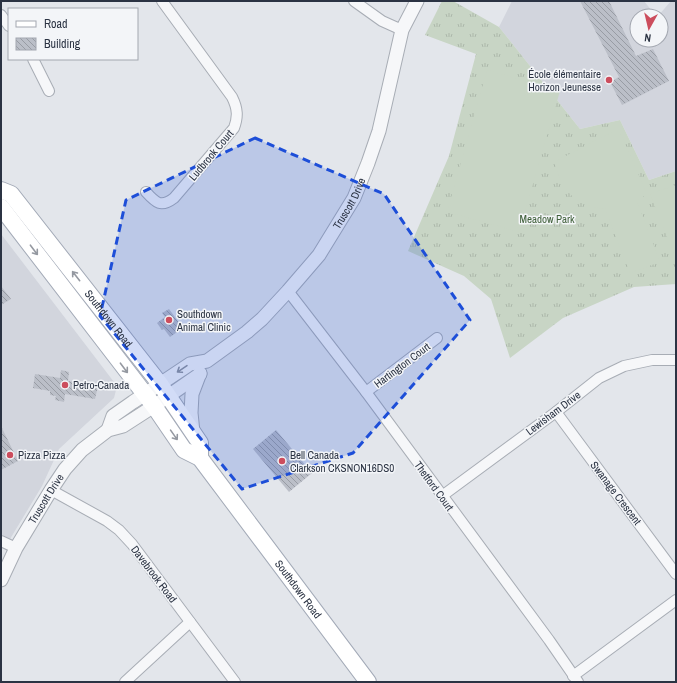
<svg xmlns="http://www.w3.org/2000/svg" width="677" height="683" font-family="'Archivo Narrow',sans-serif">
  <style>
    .built { fill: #d2d5dd }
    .grass { fill: url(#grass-tufts) }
    .pitch { fill: #c8d5c5 }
    .building { fill: url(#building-back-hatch) }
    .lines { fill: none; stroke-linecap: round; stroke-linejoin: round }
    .minor-casing { stroke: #a8adb5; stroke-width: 12 }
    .tertiary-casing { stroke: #a8adb5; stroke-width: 15 }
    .primary-casing { stroke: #a3aab7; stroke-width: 18 }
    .minor { stroke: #f6f7f9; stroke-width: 10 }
    .tertiary { stroke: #f6f7f9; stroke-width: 13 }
    .primary { stroke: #fff; stroke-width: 16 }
    .oneway { stroke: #9599a1 }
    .oneway2 { stroke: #90959e }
    .marked { fill: #1d4ed8; fill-opacity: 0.2; stroke: #1d4ed8; stroke-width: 3; stroke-dasharray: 8 5; stroke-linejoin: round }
    .poi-dot { fill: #cc4d5d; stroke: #f3f5f8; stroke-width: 1.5 }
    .labels { text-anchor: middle; stroke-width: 3; stroke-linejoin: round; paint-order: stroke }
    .poi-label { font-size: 11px; fill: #2b3343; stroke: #f3f5f8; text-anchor: start }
    .street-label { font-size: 11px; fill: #2b3343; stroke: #f3f5f8 }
    .park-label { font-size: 11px; fill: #3f5f39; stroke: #f3f5f8 }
  </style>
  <defs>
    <pattern id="grass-tufts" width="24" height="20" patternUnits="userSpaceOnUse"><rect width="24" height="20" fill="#c8d5c5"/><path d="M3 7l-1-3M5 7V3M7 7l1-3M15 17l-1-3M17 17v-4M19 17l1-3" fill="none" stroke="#acb7aa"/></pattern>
    <pattern id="building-back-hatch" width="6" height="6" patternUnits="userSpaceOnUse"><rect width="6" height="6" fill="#bbbfc8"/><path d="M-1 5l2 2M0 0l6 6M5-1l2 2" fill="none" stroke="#989ca4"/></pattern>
  </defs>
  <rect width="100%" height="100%" fill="#e3e6eb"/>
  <g class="built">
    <path d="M512 1H644L656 16H637V40H661V16H658L671 1H676V171L649 180 620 120 580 129 499 27Z"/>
    <path d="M1 234 117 386 114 398 59 449 42 486 10 539 1 534Z"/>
  </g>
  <path class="grass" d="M442 1H453L499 27 580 129 620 120 649 180 676 171V284L634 287 563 318 510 358 491 299 464 276 408 251 449 156 476 54 425 35Z"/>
  <g class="pitch">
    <path d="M487 70 560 91 519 232 447 212Z"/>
    <path d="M616 130 620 132 647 194 637 201 660 262 630 273 606 211 609 209C576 208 563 192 554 162Z"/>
    <path d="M676 185V256L675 257 650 194Z"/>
  </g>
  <g class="building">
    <path d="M580 1H609L636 56 653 49 669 81 622 105 610 82 619 77Z"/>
    <path d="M1 286 11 299 1 305Z"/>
    <path d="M169 309 183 328 170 337 164 329 162 330 157 323 165 317 162 313Z"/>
    <path d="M61 370 69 372 68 381 98 386 95 399 65 394 64 402 55 400 56 396 50 395V391L33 388 35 374 60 378Z"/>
    <path d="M1 426 18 461 1 470Z"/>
    <path d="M276 430 312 473 289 492 253 449Z"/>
  </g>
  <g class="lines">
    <g class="minor-casing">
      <g id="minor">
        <path d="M354 1 382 21 402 30"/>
        <path d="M1 15 9 26"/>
        <path d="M33 59 49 91"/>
        <path d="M146 192C156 203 161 208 174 198L234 128C238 117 238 109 232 97L162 1"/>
        <path d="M288 291 366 392 549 640 578 682"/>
        <path d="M366 392 437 338"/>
        <path d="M556 412 676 574"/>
        <path d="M51 490 107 521 119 530 132 544 235 682"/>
        <path d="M442 496 556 412 599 378 624 366 652 360H676"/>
        <path d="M1 541 16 548"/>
        <path d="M573 676 676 600"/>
        <path d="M125 682 190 622"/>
      </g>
    </g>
    <g class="tertiary-casing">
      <g id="tertiary">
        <path id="s1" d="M108 430 113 416 133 402 190 364 207 361 247 332 262 319 288 291 319 255 354 198 368 163 379 131 402 30 417 1"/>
        <path d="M193 432 191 413 192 394 200 373"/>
        <path id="s2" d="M1 580 16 548 51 490 65 469 82 450 108 430 123 426 154 406 200 374"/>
      </g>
    </g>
    <g class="primary-casing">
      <g id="primary">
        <path id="s3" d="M1 190 11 194 160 384 200 443V458"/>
        <path id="s4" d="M1 207 154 406 184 450 200 458 368 682"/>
      </g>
    </g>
    <use href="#minor" class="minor"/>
    <use href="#tertiary" class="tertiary"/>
    <use href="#primary" class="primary"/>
  </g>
  <defs><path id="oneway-shaft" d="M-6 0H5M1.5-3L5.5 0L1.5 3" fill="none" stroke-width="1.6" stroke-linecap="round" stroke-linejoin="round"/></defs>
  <g class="oneway">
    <use href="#oneway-shaft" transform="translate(34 250) rotate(53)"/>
    <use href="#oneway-shaft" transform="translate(76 276) rotate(-128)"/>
    <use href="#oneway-shaft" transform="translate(124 368) rotate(53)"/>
    <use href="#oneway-shaft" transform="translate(174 435) rotate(55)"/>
  </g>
  <use class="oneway2" href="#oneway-shaft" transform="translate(182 369) rotate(146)"/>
  <path class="marked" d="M255 138 384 194 470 320 353 453 242 489 100 316 126 200Z"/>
  <g class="poi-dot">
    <circle cx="609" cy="80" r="4"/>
    <circle cx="169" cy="320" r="4"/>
    <circle cx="65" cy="385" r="4"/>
    <circle cx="10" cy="455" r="4"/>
    <circle cx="282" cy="461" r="4"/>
  </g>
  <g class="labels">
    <g class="poi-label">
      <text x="601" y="78" text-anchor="end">École élémentaire<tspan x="601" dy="13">Horizon Jeunesse</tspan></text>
      <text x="177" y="318">Southdown<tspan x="177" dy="13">Animal Clinic</tspan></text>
      <text x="73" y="389">Petro-Canada</text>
      <text x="18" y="459">Pizza Pizza</text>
      <text x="290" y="459">Bell Canada<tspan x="290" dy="13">Clarkson CKSNON16DS0</tspan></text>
    </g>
    <g class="street-label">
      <text transform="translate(211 155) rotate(-50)" y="4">Ludbrook Court</text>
      <text dy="4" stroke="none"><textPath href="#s1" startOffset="340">Truscott Drive</textPath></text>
      <text dy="4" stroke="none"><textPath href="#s3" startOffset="169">Southdown Road</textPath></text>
      <text transform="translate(402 365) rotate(-37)" y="4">Hartington Court</text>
      <text transform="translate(553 413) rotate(-37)" y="4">Lewisham Drive</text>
      <text transform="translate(434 486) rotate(54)" y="4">Thetford Court</text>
      <text transform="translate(616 493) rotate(53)" y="4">Swanage Crescent</text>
      <text dy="4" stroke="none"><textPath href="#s2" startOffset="93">Truscott Drive</textPath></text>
      <text transform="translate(154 574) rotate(53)" y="4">Davebrook Road</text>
      <text dy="4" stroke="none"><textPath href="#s4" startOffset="486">Southdown Road</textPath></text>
    </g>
    <g class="park-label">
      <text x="547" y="223">Meadow Park</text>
    </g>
  </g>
  <rect width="677" height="683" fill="none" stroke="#2b3343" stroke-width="4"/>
  <rect x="8" y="8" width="130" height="52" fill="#f3f5f8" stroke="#a3a7b0"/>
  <rect x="16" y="21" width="20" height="6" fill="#ffffff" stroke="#a3a7b0"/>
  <text x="44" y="28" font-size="12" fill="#2b3343">Road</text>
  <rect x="16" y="38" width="20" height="12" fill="url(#building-back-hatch)" stroke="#a3a7b0"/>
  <text x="44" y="48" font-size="12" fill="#2b3343">Building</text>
  <g transform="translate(649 28) rotate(188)"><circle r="19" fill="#f3f5f8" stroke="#a3a7b0"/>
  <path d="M0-3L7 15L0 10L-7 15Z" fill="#cc4d5d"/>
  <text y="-6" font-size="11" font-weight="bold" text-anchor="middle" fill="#2b3343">N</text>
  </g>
</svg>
